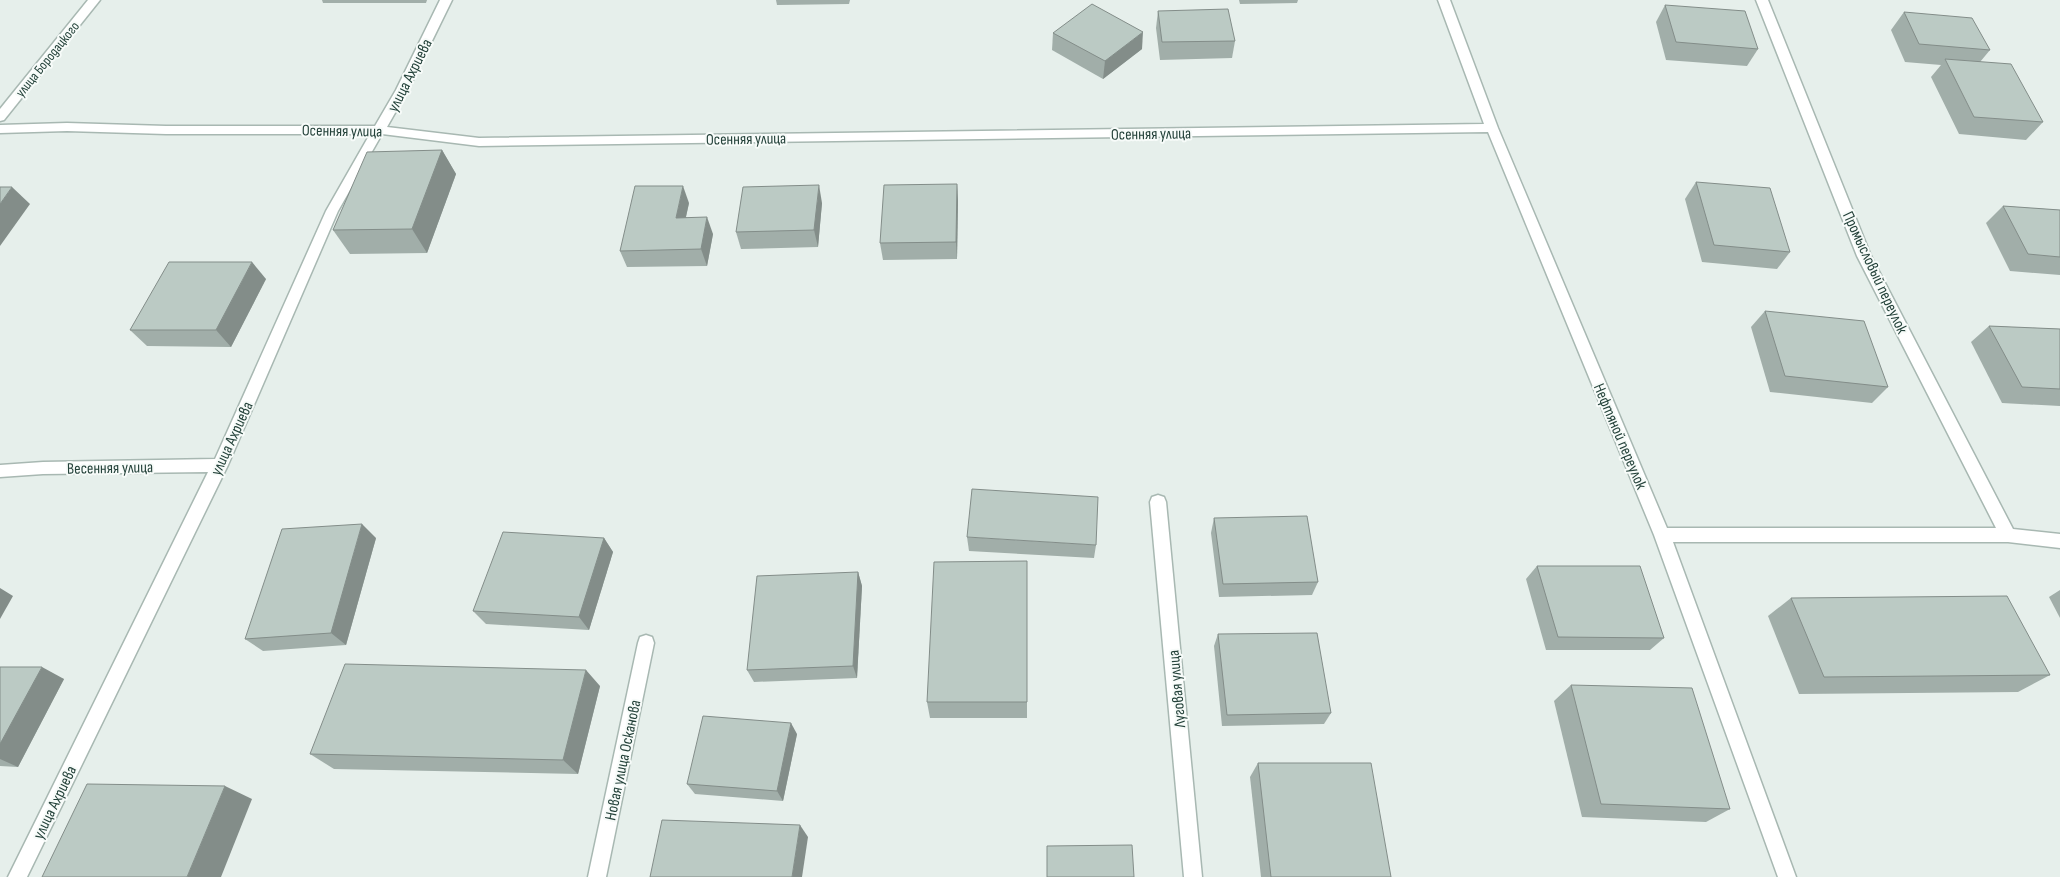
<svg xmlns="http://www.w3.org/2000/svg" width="2060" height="877" font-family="'Sofia Sans Condensed',sans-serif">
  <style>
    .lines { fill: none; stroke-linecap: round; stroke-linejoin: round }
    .street-casing { stroke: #a8b8b2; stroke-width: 3 }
    .street { fill: #fff; fill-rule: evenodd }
    .wall { fill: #a1aea9 }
    .shaded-wall { fill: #838d89 }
    .building { fill: #bbcac4; stroke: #838d89 }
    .labels { text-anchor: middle; stroke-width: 4; stroke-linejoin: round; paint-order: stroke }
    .far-street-label { font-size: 14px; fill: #24423a; stroke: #f7fbf9 }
    .street-label { font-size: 16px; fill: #24423a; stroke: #f7fbf9 }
  </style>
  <rect width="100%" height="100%" fill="#e6efeb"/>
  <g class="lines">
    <g class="street-casing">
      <g id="street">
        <path d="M88 0H100L4 120 0 121V109Z"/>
        <path d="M440 0H452L408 90 387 127 479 138 1484 124 1438 0H1450L1498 128 1667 528H1996L1857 256 1756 0H1768L1871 256 2013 529 2060 534V548L2008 542H1673L1796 877H1778L1654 535 1488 132 479 146 382 134 338 211 228 465 27 877H8L208 472 43 474 0 477V465L43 462 215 459 326 211 370 134H166L67 131 0 133V125L67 123 166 126H375L396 90Z"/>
        <path d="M1158 495 1164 497 1166 502 1202 877H1184L1150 502 1152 497Z"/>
        <path d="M646 635 652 637 654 643 606 877H588L638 643 640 637Z"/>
      </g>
    </g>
    <use href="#street" class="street"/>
  </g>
  <g class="wall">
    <path d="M322 0H427L426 3H323Z"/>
    <path d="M776 0H850L849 4 777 5Z"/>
    <path d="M1239 0H1298L1297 3 1240 4Z"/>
    <path d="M1665 5 1758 49 1747 66 1666 60 1656 22Z"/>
    <path d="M1158 11 1235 41 1232 58 1160 60 1156 28Z"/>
    <path d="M1904 12 1990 50 1980 62 2043 122 2026 140 1959 134 1931 77 1941 65 1905 62 1891 30Z"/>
    <path d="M1053 33 1142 49 1103 79 1052 50Z"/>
    <path d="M442 150 456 174 427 253 350 254 333 230Z"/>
    <path d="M1696 182 1790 252 1777 269 1702 262 1685 199Z"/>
    <path d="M957 184 958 201 957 259 883 260 880 243Z"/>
    <path d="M689 203 686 217 713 234 707 266 627 267 620 251Z"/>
    <path d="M822 203 818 247 741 249 736 232Z"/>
    <path d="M2003 206 2060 210V275L2010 271 1986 223Z"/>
    <path d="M266 279 231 347 147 346 130 330Z"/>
    <path d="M1765 311 1888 387 1872 403 1770 392 1751 327Z"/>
    <path d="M1989 326 2060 329V406L2002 403 1971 342Z"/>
    <path d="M1214 518 1318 582 1312 595 1219 597 1211 533Z"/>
    <path d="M967 537 1096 545 1094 558 969 551Z"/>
    <path d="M376 538 346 645 263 651 245 639Z"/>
    <path d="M604 538 613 552 589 630 486 624 473 611Z"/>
    <path d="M1027 561V718H930L927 702Z"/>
    <path d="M1537 566 1664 638 1650 650H1546L1526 579Z"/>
    <path d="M858 572 862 586 857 678 754 682 747 670Z"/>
    <path d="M2060 590V618L2049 597Z"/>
    <path d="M1791 598 2050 675 2018 692 1799 694 1768 616Z"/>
    <path d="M1218 634 1331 713 1324 724 1222 726 1214 646Z"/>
    <path d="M0 667 64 679 18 767 0 766Z"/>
    <path d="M1571 685 1730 809 1706 822 1582 817 1554 701Z"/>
    <path d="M600 686 578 774 334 769 310 754Z"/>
    <path d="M797 734 783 801 695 794 687 784Z"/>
    <path d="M1258 763 1391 877H1261L1250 777Z"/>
  </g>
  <g class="shaded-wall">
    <path d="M1143 32 1142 49 1103 79 1105 61Z"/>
    <path d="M442 150 456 174 427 253 412 229Z"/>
    <path d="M957 184 958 201 957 259 956 242Z"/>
    <path d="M819 185 822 203 818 247 814 230Z"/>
    <path d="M683 186 689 203 682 234 676 218Z"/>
    <path d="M12 187 30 204 0 246V204Z"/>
    <path d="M707 217 713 234 707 266 701 249Z"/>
    <path d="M252 262 266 279 231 347 216 330Z"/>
    <path d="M362 524 376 538 346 645 331 633Z"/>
    <path d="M604 538 613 552 589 630 579 617Z"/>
    <path d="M858 572 862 586 857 678 853 666Z"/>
    <path d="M0 588 13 596 0 619Z"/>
    <path d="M42 667 64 679 18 767 0 759V744Z"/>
    <path d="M586 670 600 686 578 774 563 760Z"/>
    <path d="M791 723 797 734 783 801 777 791Z"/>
    <path d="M225 786 252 799 221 877H187Z"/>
    <path d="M800 825 808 837 802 877H792Z"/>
  </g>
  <g class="building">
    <path d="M1092 4 1143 32 1105 61 1053 33Z"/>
    <path d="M1665 5 1745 11 1758 49 1676 42Z"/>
    <path d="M1228 9 1235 41 1162 42 1158 11Z"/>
    <path d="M1904 12 1972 18 1990 50 1919 44Z"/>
    <path d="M1945 59 2011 64 2043 122 1974 117Z"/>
    <path d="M442 150 412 229 333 230 367 152Z"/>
    <path d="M1696 182 1770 188 1790 252 1714 245Z"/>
    <path d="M957 184 956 242 880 243 884 185Z"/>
    <path d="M819 185 814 230 736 232 743 187Z"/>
    <path d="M635 186H683L676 218 707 217 701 249 620 251Z"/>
    <path d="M0 187H12L0 204Z"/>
    <path d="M2003 206 2060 210V257L2028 254Z"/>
    <path d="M169 262H252L216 330H130Z"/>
    <path d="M1765 311 1864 321 1888 387 1785 376Z"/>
    <path d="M1989 326 2060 329V389L2022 387Z"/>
    <path d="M972 489 1098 497 1096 545 967 537Z"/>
    <path d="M1307 516 1318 582 1223 584 1214 518Z"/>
    <path d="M362 524 331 633 245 639 282 529Z"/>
    <path d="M503 532 604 538 579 617 473 611Z"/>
    <path d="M1027 561V702H927L934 562Z"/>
    <path d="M1537 566H1640L1664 638 1558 637Z"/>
    <path d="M858 572 853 666 747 670 757 576Z"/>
    <path d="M2007 596 2050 675 1824 677 1791 598Z"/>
    <path d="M1317 633 1331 713 1227 715 1218 634Z"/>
    <path d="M345 664 586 670 563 760 310 754Z"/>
    <path d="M0 667H42L0 744Z"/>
    <path d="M1571 685 1692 688 1730 809 1601 804Z"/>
    <path d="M703 716 791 723 777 791 687 784Z"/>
    <path d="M1258 763H1371L1391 877H1271Z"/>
    <path d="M87 784 225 786 187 877H42Z"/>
    <path d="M662 820 800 825 792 877H650Z"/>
    <path d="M1132 845 1134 877H1047V846Z"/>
  </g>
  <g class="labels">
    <g class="far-street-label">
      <text transform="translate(47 59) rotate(-51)" y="5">улица Бородацкого</text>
    </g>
    <g class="street-label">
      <text transform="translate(409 75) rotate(-63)" y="6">улица Ахриева</text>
      <text transform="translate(342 130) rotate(1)" y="6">Осенняя улица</text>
      <text transform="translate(1151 133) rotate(-1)" y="6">Осенняя улица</text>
      <text transform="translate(746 138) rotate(-1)" y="6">Осенняя улица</text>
      <text transform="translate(1876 272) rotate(65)" y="6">Промысловый переулок</text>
      <text transform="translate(1621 436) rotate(67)" y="6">Нефтяной переулок</text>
      <text transform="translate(231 438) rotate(-65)" y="6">улица Ахриева</text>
      <text transform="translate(110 467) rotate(-1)" y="6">Весенняя улица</text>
      <text transform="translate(1176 689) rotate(-95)" y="6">Луговая улица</text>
      <text transform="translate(622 760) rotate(-78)" y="6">Новая улица Осканова</text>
      <text transform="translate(54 802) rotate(-64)" y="6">улица Ахриева</text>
    </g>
  </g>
</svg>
